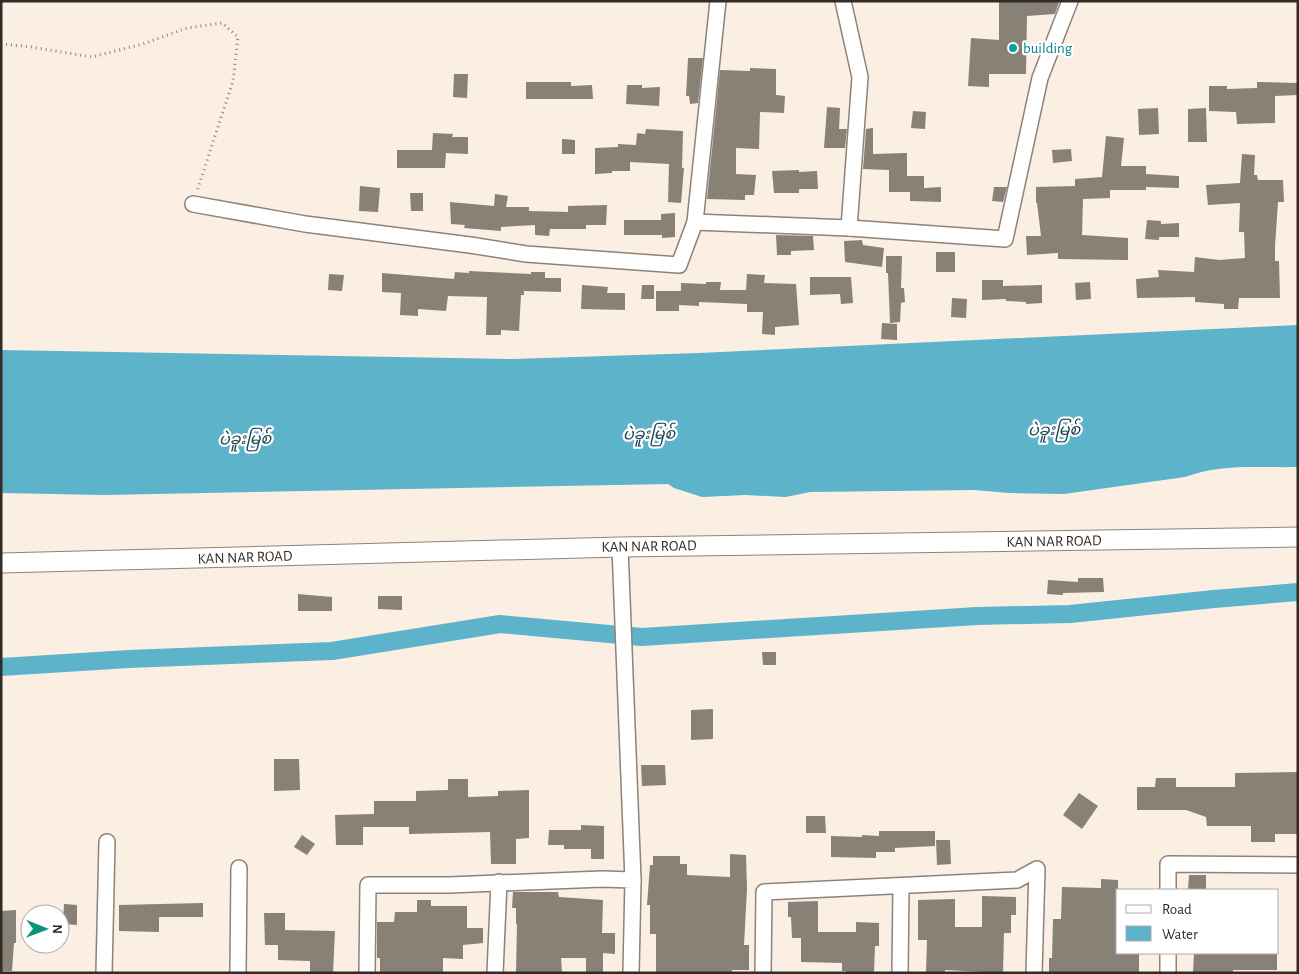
<svg xmlns="http://www.w3.org/2000/svg" width="1299" height="974" font-family="'Alegreya Sans','Noto Sans Myanmar',sans-serif">
  <style>
    .water { fill: #5cb3ca }
    .lines { fill: none; stroke-linecap: round; stroke-linejoin: round }
    .canal { stroke: #5cb3ca; stroke-width: 18 }
    .building { fill: #888175 }
    .minor-casing { stroke: #8e8279; stroke-width: 18 }
    .tertiary-casing { stroke: #8e8279; stroke-width: 21 }
    .path { stroke: #8c847d; stroke-width: 3; stroke-dasharray: 1 4; stroke-linecap: butt }
    .minor { stroke: #fff; stroke-width: 15 }
    .tertiary { stroke: #fff; stroke-width: 19 }
    .culture-dot { fill: #0f9aa8; stroke: #fff; stroke-width: 2 }
    .labels { text-anchor: middle; stroke-width: 4.5; stroke-linejoin: round; paint-order: stroke }
    .culture-label { font-size: 15px; fill: #0d838f; stroke: #fff; text-anchor: start }
    .street-label { font-size: 15px; fill: #312c28; stroke: #fff }
    .water-label { font-size: 16px; font-style: italic; fill: #1d4550; stroke: #fff }
  </style>
  <rect width="100%" height="100%" fill="#fbeee3"/>
  <path class="water" d="M1298 325V467C1259 468 1222 463 1185 477L1064 494 1009 493 974 490 810 492 786 497 745 495 702 497 674 488 668 484 104 495 1 493V350L513 359 699 353Z"/>
  <g class="lines">
    <path class="canal" d="M1 667 129 659 332 651 500 624 642 637 977 616 1070 614 1214 599 1298 592"/>
  </g>
  <g class="building">
    <path d="M999 1 1059 2 1055 14 1027 16 1026 74H989V87L968 86 971 38 999 40Z"/>
    <path d="M688 58H703L698 103 690 104 689 96H686Z"/>
    <path d="M750 68 776 69V95L785 96 784 113 760 112 759 149 736 148V174L756 175 754 195H745V200L707 199 720 70 750 71Z"/>
    <path d="M454 74H468L467 98 453 97Z"/>
    <path d="M526 82H571V86L592 85 593 99H526Z"/>
    <path d="M1257 82 1298 83V95L1275 96V123L1237 124 1236 112 1209 111V86H1227V89L1257 88Z"/>
    <path d="M627 85H642V88L660 87 659 106 626 104Z"/>
    <path d="M827 107 840 108 839 129H847L845 148H824Z"/>
    <path d="M1158 108 1159 134 1139 135 1138 109Z"/>
    <path d="M1206 108 1207 142H1188V109Z"/>
    <path d="M913 111 926 112 925 129 911 128Z"/>
    <path d="M873 128V154L907 153V176H924V188L941 187V202L910 201V192H889V170L863 169 866 129Z"/>
    <path d="M646 129 683 131 682 168H684L681 203 668 202 669 164 630 162V171H612V173L595 174V148L618 147V144L636 145 637 133 645 134Z"/>
    <path d="M433 133 453 134 452 137H468V154L446 153 445 168H397V150H432Z"/>
    <path d="M1106 136 1124 138 1121 166H1146V174L1179 176V188L1146 187V190H1110V198L1083 199 1082 235 1128 238V260L1058 259V253L1027 255 1026 236H1041L1037 203H1036V187L1075 186V179L1102 177Z"/>
    <path d="M562 139 575 140V154H562Z"/>
    <path d="M1071 149 1072 161 1053 163 1052 150Z"/>
    <path d="M1242 154 1255 155 1254 175H1257L1258 180H1283L1284 202H1278L1275 246V261H1279L1280 298H1239L1238 309H1224V304L1195 302V297L1137 298 1136 279 1159 277 1158 270 1194 272 1195 257 1219 260 1245 258 1244 232H1239L1240 203 1208 205 1206 185 1240 183Z"/>
    <path d="M799 170V172L817 171 818 189H799V193H774L772 171Z"/>
    <path d="M360 186 380 188 378 212 359 211Z"/>
    <path d="M994 187H1007L1003 202 992 201Z"/>
    <path d="M410 193H423V211H411Z"/>
    <path d="M495 194 508 196 506 207H529V211L568 212V206L607 205 606 225H586V229H550L549 236 535 235V225L501 227V231L464 228 465 225 451 224 450 202 494 206Z"/>
    <path d="M675 213V237L662 238V235H624V220H661V214Z"/>
    <path d="M1147 220 1161 221V224L1179 223V237H1159V240L1145 239Z"/>
    <path d="M776 235 813 236 814 250 791 251V255H777Z"/>
    <path d="M862 240 863 245 884 248 882 267 845 262 844 241Z"/>
    <rect x="936" y="252" width="19" height="20"/>
    <path d="M886 256H902L901 288H904L905 302 901 303 900 322 890 323 888 273H886Z"/>
    <path d="M469 271 531 274V272H545V278H561V292L524 291V295H521L519 331 501 330V335H486L487 297 448 296 446 311 418 309V316L400 315 401 293 382 292V273L454 279 455 272 469 273Z"/>
    <path d="M329 274 344 275 342 291 328 290Z"/>
    <path d="M747 274 765 275 764 283 796 284 799 325 775 327V335L762 334 763 312H747V304L699 302V306L679 305V311H656V291H681V283L706 284V282H721L720 290H746Z"/>
    <path d="M810 277H851L853 303 841 304 840 294 810 295Z"/>
    <path d="M982 280H1003V286L1042 285V303L1026 304V302L1006 301V299L982 300Z"/>
    <path d="M1090 282 1091 299 1076 300 1075 283Z"/>
    <path d="M582 285 608 287 607 293H625V310L581 309Z"/>
    <path d="M642 285H654V299H641Z"/>
    <path d="M952 298 967 299 966 318 951 317Z"/>
    <path d="M882 323 897 324V340L881 339Z"/>
    <path d="M1078 578H1103L1104 592 1063 593V595L1047 594 1048 580 1078 582Z"/>
    <path d="M298 594 332 597V611H298Z"/>
    <path d="M378 596H402V610L378 609Z"/>
    <path d="M762 652H776V665H763Z"/>
    <path d="M713 709V739L691 740V710Z"/>
    <path d="M274 759H299L300 790 274 791Z"/>
    <path d="M641 765H665L666 785 642 786Z"/>
    <path d="M1298 772V834H1275V842H1251V826H1207L1206 817 1186 810H1137V787H1155L1156 778H1176V787H1235V773Z"/>
    <path d="M448 779H468V797L498 796V791L529 790V838L516 839V864H491L490 832 409 834V827H363V845H336L335 815 374 814V801H416V791L448 790Z"/>
    <path d="M1079 793 1098 806 1082 829 1063 815Z"/>
    <path d="M806 816H825L826 833H806Z"/>
    <path d="M581 825 604 826V859H591V849H564V845H548L549 830H581Z"/>
    <path d="M879 831H935V846L895 848V852H876V858L831 857V836L862 837V835L879 836Z"/>
    <path d="M302 835 315 844 307 855 294 847Z"/>
    <path d="M936 840H950L951 864 937 865Z"/>
    <path d="M730 854 746 855 747 889 744 945H749V970H732V973H656V934H650V905H647L650 865H653V856H680V864H687V875L730 877Z"/>
    <path d="M1189 875H1206V890H1188Z"/>
    <path d="M1101 879 1118 880V953H1139V973H1049V958H1052L1053 919H1061L1062 887 1101 888Z"/>
    <path d="M513 892H558L559 897 603 900 602 933H615V954L603 953V973H586V958H561L562 973H516L517 924H516V908H512Z"/>
    <path d="M982 896 1016 897V915H1011V933H1004L1003 973 945 970V973H926L927 940H918V900L955 899V927H982Z"/>
    <path d="M417 900H431V906H467V928H483V943L463 945V959L443 958V973H380V958H377V922H394L395 912H417Z"/>
    <path d="M818 901V932H856V922L879 923V946H875L874 973H846V971H842V963L801 962V938H792L791 917H788V902Z"/>
    <path d="M203 903V917H159V932L119 931V905Z"/>
    <path d="M64 904 77 905V925L63 924Z"/>
    <path d="M16 910V943H14L12 971H1V911Z"/>
    <path d="M264 913H285V930L335 931 333 973H310V961L278 960V945H265Z"/>
    <path d="M1194 953H1277V970H1233V973H1193Z"/>
  </g>
  <g class="lines">
    <g class="minor-casing">
      <g id="minor">
        <path d="M843 1 860 77 849 228"/>
        <path d="M193 204 305 224 470 245 526 254 679 265 695 222 718 1"/>
        <path d="M695 222 849 228 1005 239 1040 78 1070 1"/>
        <path d="M620 547 633 880"/>
        <path d="M1168 890V864L1298 865"/>
        <path d="M104 973 107 842"/>
        <path d="M238 973 239 868"/>
        <path d="M367 973 368 885H449L602 879 633 880 631 973"/>
        <path d="M495 973 499 882"/>
        <path d="M763 973 764 892 1017 880 1037 869 1034 973"/>
        <path d="M900 973 901 886"/>
        <path d="M1168 973V953"/>
      </g>
    </g>
    <g class="tertiary-casing">
      <path id="tertiary" d="M1 563 620 547 1298 537"/>
    </g>
    <path class="path" d="M1 44 31 47 92 57 146 43 187 28 222 23 238 37 233 81 197 191"/>
    <use href="#minor" class="minor"/>
    <use href="#tertiary" class="tertiary"/>
  </g>
  <circle class="culture-dot" cx="1013" cy="48" r="5"/>
  <g class="labels">
    <g class="culture-label">
      <text x="1023" y="53">building</text>
    </g>
    <g class="street-label">
      <text transform="translate(1054 541) rotate(-1)" y="5">KAN NAR ROAD</text>
      <text transform="translate(649 546) rotate(-1)" y="5">KAN NAR ROAD</text>
      <text transform="translate(245 557) rotate(-2)" y="5">KAN NAR ROAD</text>
    </g>
    <g class="water-label">
      <text transform="translate(1054 429) rotate(-1)" y="6">ပဲခူးမြစ်</text>
      <text transform="translate(649 433) rotate(-1)" y="6">ပဲခူးမြစ်</text>
      <text transform="translate(245 438) rotate(-1)" y="6">ပဲခူးမြစ်</text>
    </g>
  </g>
  <rect width="1299" height="974" fill="none" stroke="#312c28" stroke-width="5"/>
  <rect x="1116" y="889" width="162" height="65" fill="#ffffff" stroke="#adaba9"/>
  <rect x="1126" y="905" width="25" height="8" fill="#ffffff" stroke="#adaba9"/>
  <text x="1162" y="914" font-size="15" fill="#312c28">Road</text>
  <rect x="1126" y="926" width="25" height="15" fill="#5cb3ca" stroke="#adaba9"/>
  <text x="1162" y="939" font-size="15" fill="#312c28">Water</text>
  <g transform="translate(45 929) rotate(91)"><circle r="24" fill="#ffffff" stroke="#adaba9"/>
  <path d="M0-4L9 19L0 12L-9 19Z" fill="#0a937d"/>
  <text y="-8" font-size="14" font-weight="bold" text-anchor="middle" fill="#312c28">N</text>
  </g>
</svg>
